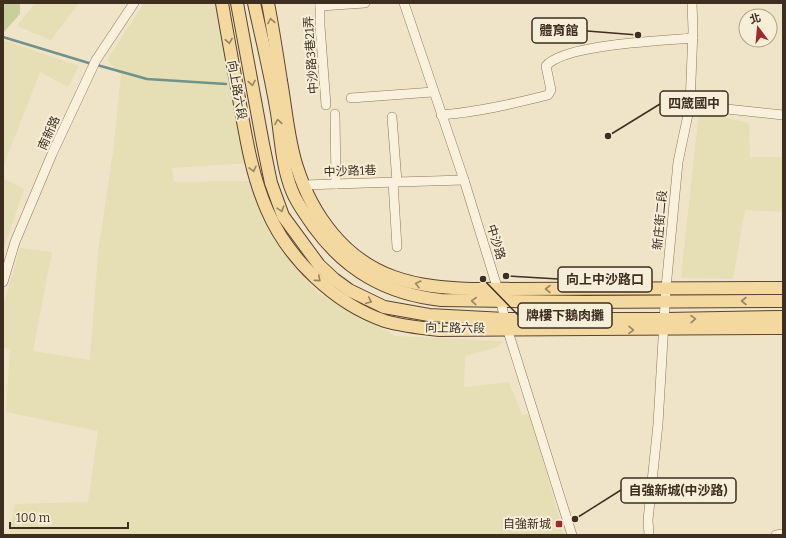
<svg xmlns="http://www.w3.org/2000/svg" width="786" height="538" font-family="Bitter,'Noto Sans TC',serif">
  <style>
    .farmland { fill: #e6deb5 }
    .green { fill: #c9cf9b }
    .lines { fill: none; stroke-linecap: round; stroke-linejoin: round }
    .stream { stroke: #6f938a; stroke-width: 2.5 }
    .minor-casing { stroke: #8d765c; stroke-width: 10 }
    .major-casing { stroke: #5b4430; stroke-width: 14 }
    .minor { stroke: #faf1dc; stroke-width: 9 }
    .major { stroke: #f3d9a0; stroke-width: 12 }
    .oneway { stroke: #988460 }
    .poi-dot { fill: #9e2a2b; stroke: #f7eed8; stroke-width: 1.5 }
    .labels { text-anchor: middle; stroke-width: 4; stroke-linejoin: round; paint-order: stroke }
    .street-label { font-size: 12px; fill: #3d2e20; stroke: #f7eed8 }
    .poi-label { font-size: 12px; fill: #3d2e20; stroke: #f7eed8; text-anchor: end }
    .leader { fill: none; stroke: #3d2e20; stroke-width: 1.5 }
    .callout-dot { fill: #3d2e20; stroke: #f7eed8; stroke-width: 1.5 }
    .callout { fill: #f7eed8; stroke: #3d2e20; stroke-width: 1.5 }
    .callout-label { font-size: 13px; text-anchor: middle; font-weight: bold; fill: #3d2e20 }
  </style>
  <rect width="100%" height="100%" fill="#f0e4c8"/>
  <g class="farmland">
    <path d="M35 3H79L51 40 17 26Z"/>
    <path d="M144 3H216L248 163 172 168 174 182 252 181 278 240 318 293 395 336 503 341 498 347 465 356 464 387 509 382 522 415 530 414 564 535H9L15 504 88 502 98 431 6 412 10 349 3 348V306L20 248 52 252 33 351 90 360 98 253 113 152 121 76 107 60Z"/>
    <path d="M3 40 79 66 68 87 40 72 3 167Z"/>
    <path d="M702 112 749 123 750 157H783V212L745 210 733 279 681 278 698 120Z"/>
    <path d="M3 178 24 189 3 251Z"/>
  </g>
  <path class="green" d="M3 3H20V14L3 33Z"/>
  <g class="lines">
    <g class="stream">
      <path d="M3 37 92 64"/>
      <path d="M97 65 147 79 226 84"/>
    </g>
    <g class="minor-casing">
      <g id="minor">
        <path d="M320 3V26L326 105"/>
        <path d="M404 3 464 180 498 290 507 328 572 535"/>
        <path d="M320 6 365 3"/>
        <path d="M351 98 433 92"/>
        <path d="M690 105 783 115"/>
        <path d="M335 114 336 184"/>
        <path d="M441 115C478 112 512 104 548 95L551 90 546 66C564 44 662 41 693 38"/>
        <path d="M392 117 397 182 464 180"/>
        <path d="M393 182 397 247"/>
        <path d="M304 185 397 182"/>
        <path d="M3 282 15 242 52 154 96 60 134 3"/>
        <path d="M649 535 648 520 658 424 666 288 678 162 690 105 693 30 692 3"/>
        <path d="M776 535 783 534"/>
      </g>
    </g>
    <g class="major-casing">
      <g id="major">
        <path d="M222 3C228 39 235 75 241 110 247 144 253 178 267 210 288 259 335 304 385 321 402 326 421 328 439 330L783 328"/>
        <path d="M237 3 263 144 271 183 283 216 319 265 334 279 349 290 384 307 429 315 505 319H665L783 317"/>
        <path d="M254 3C262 40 271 76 277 113 281 139 282 166 292 191 297 204 306 215 314 227 346 271 387 294 441 300L584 302 783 301"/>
        <path d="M268 3C273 29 277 55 281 81 286 109 288 140 297 167 312 215 345 260 394 277 419 286 445 288 471 289L783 288"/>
      </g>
    </g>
    <use href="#minor" class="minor"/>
    <use href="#major" class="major"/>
  </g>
  <defs><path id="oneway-chevron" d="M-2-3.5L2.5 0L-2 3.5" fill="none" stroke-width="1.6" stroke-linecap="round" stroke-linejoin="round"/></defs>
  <g class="oneway">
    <use href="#oneway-chevron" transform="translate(271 21) rotate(-100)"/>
    <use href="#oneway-chevron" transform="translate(229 41) rotate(80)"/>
    <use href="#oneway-chevron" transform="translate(252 83) rotate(80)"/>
    <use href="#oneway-chevron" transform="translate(278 122) rotate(-99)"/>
    <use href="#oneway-chevron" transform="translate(253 169) rotate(76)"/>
    <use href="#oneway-chevron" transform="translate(281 209) rotate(72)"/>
    <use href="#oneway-chevron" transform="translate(318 279) rotate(41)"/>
    <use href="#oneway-chevron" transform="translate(418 284) rotate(-166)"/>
    <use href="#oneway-chevron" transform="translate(548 289) rotate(180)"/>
    <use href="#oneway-chevron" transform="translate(369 301) rotate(25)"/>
    <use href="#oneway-chevron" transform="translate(474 301) rotate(-178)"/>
    <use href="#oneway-chevron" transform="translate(744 301) rotate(180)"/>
    <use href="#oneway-chevron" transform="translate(693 319) rotate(-1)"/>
    <use href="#oneway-chevron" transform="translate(631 330) rotate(1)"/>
  </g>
  <rect class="poi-dot" x="555" y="520" width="8" height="8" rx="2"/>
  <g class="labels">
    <g class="street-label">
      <text transform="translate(311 55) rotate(-94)" y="4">中沙路3巷21弄</text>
      <text transform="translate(237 90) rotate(80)" y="4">向上路六段</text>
      <text transform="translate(49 133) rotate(-66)" y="4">南新路</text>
      <text transform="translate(350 171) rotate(-2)" y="4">中沙路1巷</text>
      <text transform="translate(660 220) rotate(-85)" y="4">新庄街二段</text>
      <text transform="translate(496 242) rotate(73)" y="4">中沙路</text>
      <text transform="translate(455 328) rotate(1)" y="4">向上路六段</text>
    </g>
    <g class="poi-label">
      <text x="551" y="528">自強新城</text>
    </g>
  </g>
  <path class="leader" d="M638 35L587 31M608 136L660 104M506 276L558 279M483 279L518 315M575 519L621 490"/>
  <g class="callout-dot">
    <circle cx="638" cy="35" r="4"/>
    <circle cx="608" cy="136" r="4"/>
    <circle cx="506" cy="276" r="4"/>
    <circle cx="483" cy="279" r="4"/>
    <circle cx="575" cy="519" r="4"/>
  </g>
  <g class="callout">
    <rect x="532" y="18" width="55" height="25" rx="4"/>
    <rect x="660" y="91" width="68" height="25" rx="4"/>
    <rect x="558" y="267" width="94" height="25" rx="4"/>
    <rect x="518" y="303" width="94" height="25" rx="4"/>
    <rect x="621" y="478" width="115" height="25" rx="4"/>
  </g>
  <g class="callout-label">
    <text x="559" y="35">體育館</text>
    <text x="694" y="108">四箴國中</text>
    <text x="605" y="284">向上中沙路口</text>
    <text x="565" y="320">牌樓下鵝肉攤</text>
    <text x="678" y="495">自強新城(中沙路)</text>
  </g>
  <rect width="786" height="538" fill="none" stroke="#3d2e20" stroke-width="8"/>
  <g transform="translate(758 28) rotate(344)"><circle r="19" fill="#f7eed8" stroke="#ada18e"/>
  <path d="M0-3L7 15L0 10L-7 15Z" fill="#9e2a2b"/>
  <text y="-6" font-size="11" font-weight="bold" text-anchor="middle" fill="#3d2e20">北</text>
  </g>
  <path d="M10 522v6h118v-6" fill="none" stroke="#3d2e20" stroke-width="2"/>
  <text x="16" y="522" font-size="12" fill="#3d2e20" stroke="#f7eed8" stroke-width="3" paint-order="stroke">100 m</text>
</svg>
